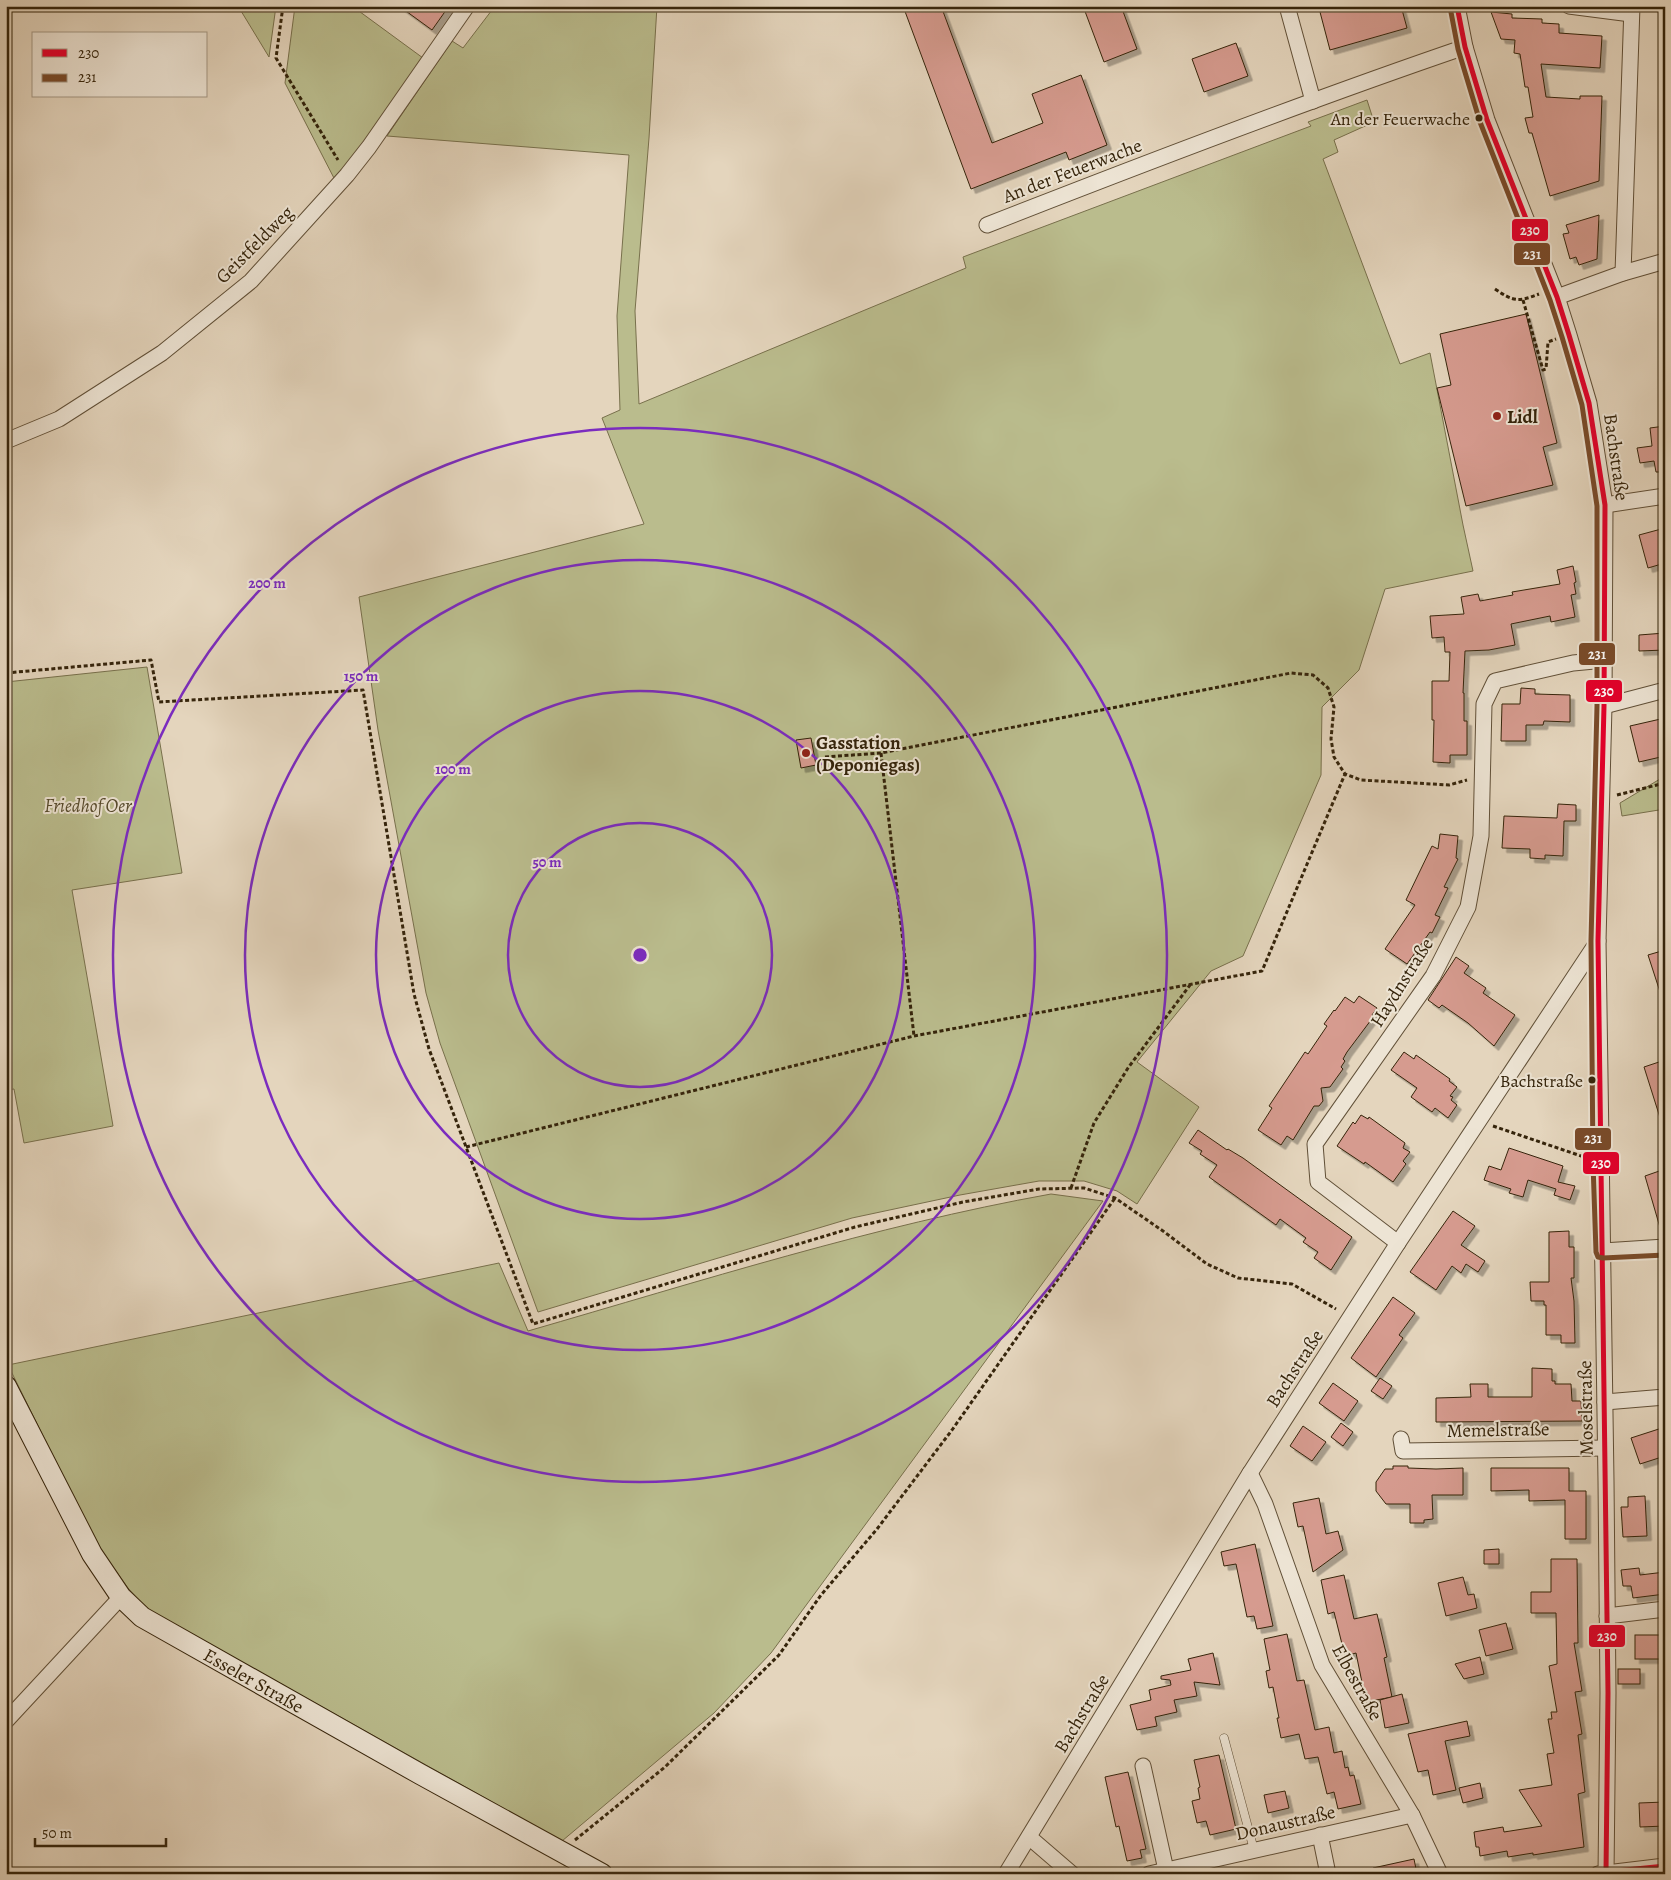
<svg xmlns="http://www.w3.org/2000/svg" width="1671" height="1880" font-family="Alegreya,serif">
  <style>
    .green { fill: #babc8d; stroke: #78704c }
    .building { fill: #d69b8f; stroke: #35240b; filter: url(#shadow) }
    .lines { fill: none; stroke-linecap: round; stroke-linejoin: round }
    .lane-casing { stroke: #615038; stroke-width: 9 }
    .street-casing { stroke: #615038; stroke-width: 17 }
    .secondary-casing { stroke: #35240b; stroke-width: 22 }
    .path { stroke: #35240b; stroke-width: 3; stroke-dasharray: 4 2.5; stroke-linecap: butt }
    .lane { stroke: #ede4d4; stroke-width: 8 }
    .street { stroke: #ede4d4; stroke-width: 15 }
    .secondary { stroke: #ede4d4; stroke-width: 20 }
    .bus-1-casing { stroke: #ede4d4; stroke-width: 9 }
    .bus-2-casing { stroke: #ede4d4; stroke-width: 9 }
    .bus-1 { stroke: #e4002b; stroke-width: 5 }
    .bus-2 { stroke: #7a4b2a; stroke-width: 5 }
    .ring { fill: none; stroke: #7b2cbf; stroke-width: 2.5 }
    .bus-dot { fill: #35240b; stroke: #ede4d4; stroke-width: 2 }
    .poi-dot { fill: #8f2418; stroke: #ede4d4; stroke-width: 2 }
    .labels { text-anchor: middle; stroke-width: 4; stroke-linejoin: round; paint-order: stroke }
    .bus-label { font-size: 18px; fill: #35240b; stroke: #ede4d4; text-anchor: end }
    .street-label { font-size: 19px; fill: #35240b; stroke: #ede4d4 }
    .poi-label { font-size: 19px; font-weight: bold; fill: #35240b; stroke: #ede4d4; text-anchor: start }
    .park-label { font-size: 19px; font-style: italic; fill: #564a2c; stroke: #ede4d4 }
    .centre { fill: #7b2cbf; stroke: #ede4d4; stroke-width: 2.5 }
    .ring-label { font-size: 15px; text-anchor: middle; font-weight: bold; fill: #7b2cbf; stroke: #ede4d4; stroke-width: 4; stroke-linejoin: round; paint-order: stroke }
    .line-badge { stroke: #ede4d4; stroke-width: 2 }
    .badge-label { font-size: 14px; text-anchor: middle; font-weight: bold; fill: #fff }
  </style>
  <defs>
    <filter id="shadow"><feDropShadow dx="4.5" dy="4.5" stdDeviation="0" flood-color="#0004"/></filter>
  </defs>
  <rect width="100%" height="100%" fill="#e4d5bd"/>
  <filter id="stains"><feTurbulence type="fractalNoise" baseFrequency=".004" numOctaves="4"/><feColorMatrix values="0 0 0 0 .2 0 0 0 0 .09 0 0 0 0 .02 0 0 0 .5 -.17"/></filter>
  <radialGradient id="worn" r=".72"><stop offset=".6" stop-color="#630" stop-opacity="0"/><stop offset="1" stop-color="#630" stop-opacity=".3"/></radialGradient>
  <g class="green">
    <path d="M238 6H276L269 57Z"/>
    <path d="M295 6H352L423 58 336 182 285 83Z"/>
    <path d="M495 6H657L649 138 635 311 639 404 966 268 963 257 1311 126 1308 122 1367 100 1374 122 1334 140 1338 152 1323 159 1400 364 1430 353 1463 525 1473 571 1385 589 1359 670 1322 707 1321 775 1243 956 1211 971 1137 1062 1199 1107 1137 1204 1117 1191 1084 1181H1039L960 1195 852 1218 538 1312 440 1043 426 993 378 730 359 597 644 524 602 418 620 410 617 316 629 155 387 136 452 41 463 48Z"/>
    <path d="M147 667 182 873 72 890 113 1126 24 1143 14 1089 6 1090V682Z"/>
    <path d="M1665 776V809L1622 816 1620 803Z"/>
    <path d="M1051 1194 1103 1201 771 1653 714 1713 562 1841 147 1609 128 1588 96 1543 8 1365 499 1263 528 1331C701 1281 873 1226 1051 1194Z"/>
  </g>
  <g class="building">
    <path d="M399 6H449L432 30Z"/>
    <path d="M903 6H941L992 143 1043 123 1032 94 1081 75 1107 145 1069 160 1066 152 971 189Z"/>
    <path d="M1083 6H1121L1137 49 1104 62Z"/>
    <path d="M1341 6H1401L1407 28 1330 50 1320 12Z"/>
    <path d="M1491 12 1512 14V18L1542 19V23L1559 24V33L1602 36 1600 68 1541 64 1546 97 1580 99V96H1602L1599 181 1550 196 1532 133H1529L1525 118 1533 117 1528 87H1525L1520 54 1514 53 1515 40 1501 39Z"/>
    <path d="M1236 43 1248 76 1204 92 1192 59Z"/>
    <path d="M1599 215 1597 259 1579 265 1576 257 1570 259 1563 234 1569 233 1566 225Z"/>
    <path d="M1526 314 1557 443 1543 447 1553 485 1466 506 1437 388 1451 385 1440 334Z"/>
    <path d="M1665 426V472H1656L1654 461 1640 463 1637 448 1652 446 1650 428Z"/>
    <path d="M1665 528V563L1648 568 1639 535Z"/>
    <path d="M1573 566 1576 582 1574 583 1576 594 1571 595 1575 617 1551 622 1550 616 1511 624 1515 645 1489 650 1465 651 1463 693H1464V721H1467V755H1450V763L1433 762 1434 720H1432V681H1449L1450 652H1445L1444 637 1432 638 1430 616 1464 614 1461 597 1478 594 1480 601 1513 595 1512 592 1560 584 1557 570Z"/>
    <path d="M1665 633V650L1639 651V635Z"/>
    <path d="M1521 688 1535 689V694L1570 695V722L1544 721 1543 725H1526V741H1501L1502 704H1520Z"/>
    <path d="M1665 718V756L1639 762 1630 726Z"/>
    <path d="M811 738 816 765 801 768 796 740Z"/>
    <path d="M1558 804 1576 805V821H1564L1563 856 1545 855V859L1530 858V849L1502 848 1504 816 1557 818Z"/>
    <path d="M1440 834 1458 836 1456 858 1458 859 1444 887 1448 888 1435 915 1440 917 1432 933 1430 932 1407 964 1385 949 1415 905 1406 900 1432 846 1438 849Z"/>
    <path d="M1665 950V998H1662L1648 955Z"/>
    <path d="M1456 957 1469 966 1464 973 1486 988 1483 993 1515 1015 1494 1046 1468 1023 1442 1005 1439 1008 1428 1000Z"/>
    <path d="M1359 996 1377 1008 1372 1015 1374 1016 1347 1052 1343 1059 1345 1061 1341 1067 1343 1069 1330 1087 1321 1088 1323 1101 1319 1106H1314L1293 1140 1287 1136 1281 1145 1258 1130 1272 1108 1269 1106 1305 1052 1308 1054 1327 1026 1324 1024 1334 1010 1335 1011 1345 997 1354 1003Z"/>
    <path d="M1404 1052 1414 1059 1416 1055 1450 1079 1449 1081 1457 1087 1450 1096 1453 1097 1451 1100 1457 1105 1448 1118 1435 1108 1432 1112 1411 1097 1417 1088 1391 1070Z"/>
    <path d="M1665 1060V1123L1662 1124 1644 1067Z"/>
    <path d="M1361 1115 1368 1119 1369 1117 1405 1143 1403 1148 1410 1152 1403 1161 1406 1164 1393 1182 1365 1162 1364 1164 1337 1146 1353 1122 1355 1124Z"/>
    <path d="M1198 1130 1227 1150 1228 1149 1243 1158 1352 1237 1331 1270 1314 1258 1318 1252 1303 1242 1306 1238 1280 1219 1276 1225 1209 1177 1217 1165 1200 1154 1202 1151 1189 1143Z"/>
    <path d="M1509 1148 1563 1166 1558 1182 1575 1186 1570 1200 1554 1195 1556 1189 1528 1180 1523 1197 1509 1193 1511 1189 1484 1180 1489 1166 1501 1170Z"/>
    <path d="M1665 1169V1230L1661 1231 1645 1176Z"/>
    <path d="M1453 1211 1475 1226 1461 1245 1485 1261 1478 1272 1466 1264 1461 1273 1452 1266 1436 1290 1410 1272Z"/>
    <path d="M1569 1231V1247H1574V1278H1571L1574 1301 1575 1343H1561V1335H1546V1305H1544V1301H1531L1530 1282H1549V1232Z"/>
    <path d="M1393 1297 1415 1313 1399 1335 1403 1338 1376 1377 1351 1358Z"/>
    <path d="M1532 1368 1552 1369V1381H1555V1384H1571L1572 1401H1581L1582 1421 1436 1422V1398L1471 1397 1470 1384H1488V1397H1532Z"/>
    <path d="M1380 1378 1392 1386 1383 1399 1371 1391Z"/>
    <path d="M1333 1383 1358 1401 1344 1421 1319 1403Z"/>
    <path d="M1341 1423 1353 1432 1343 1446 1331 1437Z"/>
    <path d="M1303 1426 1326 1442 1312 1461 1290 1446Z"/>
    <path d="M1665 1427V1456L1640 1464 1631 1438Z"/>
    <path d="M1393 1466H1408V1468L1436 1469 1463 1468V1495H1432L1433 1519 1424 1520V1523H1410V1504H1386L1376 1491V1482L1385 1469H1393Z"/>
    <path d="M1491 1468H1569V1491H1586V1539H1565V1500L1529 1501V1490L1491 1491Z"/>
    <path d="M1645 1496 1647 1536 1623 1537 1621 1507H1628V1497Z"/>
    <path d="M1319 1498 1326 1534 1338 1531 1343 1550 1313 1572 1303 1526 1298 1527 1293 1503Z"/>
    <path d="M1255 1544 1273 1626 1257 1629 1254 1616 1247 1617 1236 1564 1224 1566 1221 1552Z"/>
    <path d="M1499 1549V1564H1484V1550Z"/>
    <path d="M1551 1559H1577L1578 1643H1574L1582 1691 1575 1692 1582 1734 1578 1735 1585 1792 1578 1794 1584 1847 1533 1855V1853L1508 1857 1507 1851 1480 1856 1479 1847H1476L1474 1832 1503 1827 1504 1832 1542 1826 1519 1790 1552 1785 1547 1754 1554 1753 1548 1719H1552L1551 1712H1557L1549 1666 1557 1664 1556 1613H1531V1592H1551Z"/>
    <path d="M1639 1568 1640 1575 1665 1572V1594L1633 1598 1631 1586H1623L1621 1570Z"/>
    <path d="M1344 1575 1354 1619 1377 1614 1387 1657 1384 1658 1392 1697 1366 1702 1356 1653 1345 1656 1334 1612 1328 1614 1321 1580Z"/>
    <path d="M1463 1577 1468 1595 1474 1594 1477 1608 1446 1616 1438 1583Z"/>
    <path d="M1506 1623 1513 1649 1486 1656 1479 1630Z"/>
    <path d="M1287 1634 1297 1681 1304 1680 1315 1730 1329 1727 1334 1753 1342 1751 1345 1768 1348 1767 1350 1776 1354 1775 1361 1804 1338 1809 1334 1792 1327 1794 1318 1757 1305 1759 1299 1734 1281 1738 1277 1718H1279L1273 1687 1269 1688 1266 1671 1270 1670 1264 1639Z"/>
    <rect x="1635" y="1635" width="30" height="24"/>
    <path d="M1213 1653 1220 1685 1194 1682 1197 1696 1174 1700 1177 1712 1155 1717 1157 1726 1137 1730 1130 1705 1151 1700 1149 1690 1171 1685 1170 1680 1161 1679V1676L1191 1670 1188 1659Z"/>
    <path d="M1480 1657 1484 1674 1464 1679 1455 1664Z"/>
    <rect x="1618" y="1669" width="22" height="15"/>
    <path d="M1402 1694 1409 1723 1385 1728 1380 1700Z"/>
    <path d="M1467 1721 1470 1736 1445 1741 1456 1790 1433 1795 1428 1770 1418 1772 1408 1734Z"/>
    <path d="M1219 1755 1236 1829 1210 1835 1206 1821 1197 1823 1192 1801 1200 1799 1198 1788 1200 1787 1194 1760Z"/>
    <path d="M1128 1772 1146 1849 1140 1850 1142 1858 1127 1861 1119 1826 1116 1827 1105 1777Z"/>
    <path d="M1480 1783 1483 1798 1463 1803 1459 1788Z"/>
    <path d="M1285 1791 1289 1808 1268 1813 1264 1795Z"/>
    <path d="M1665 1802V1826L1640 1827 1639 1803Z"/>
    <path d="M1414 1859 1417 1874H1373V1868Z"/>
  </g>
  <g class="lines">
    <g class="lane-casing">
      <path id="lane" d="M1224 1738 1254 1850"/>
    </g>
    <g class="street-casing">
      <g id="street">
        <path d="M1287 6 1313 101"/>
        <path d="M1457 6 1465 47 1487 120 1557 297 1569 335 1589 403 1605 505 1604 706 1598 941 1606 1481 1608 1693 1606 1874"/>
        <path d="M1569 6 1631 14"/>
        <path d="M987 225C1145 163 1304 102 1465 47"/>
        <path d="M1623 273 1632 6"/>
        <path d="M1557 297 1623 273 1665 261"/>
        <path d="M6 441 59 419 162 353 251 281 347 175 369 147 467 6"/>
        <path d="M1605 505 1665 496"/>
        <path d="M1604 706 1665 690"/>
        <path d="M1398 1243 1318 1182 1315 1144 1433 976 1468 907 1481 836 1484 704 1495 681 1573 663 1605 660"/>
        <path d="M1603 1251 1665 1247"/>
        <path d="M1605 1402 1665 1397"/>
        <path d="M1401 1439 1403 1451 1605 1448"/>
        <path d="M1250 1473 1265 1504 1322 1665 1412 1815 1440 1874"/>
        <path d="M1607 1616 1665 1609"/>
        <path d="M6 1721 121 1597"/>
        <path d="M1143 1766 1166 1870"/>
        <path d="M1320 1835 1328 1874"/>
        <path d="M1029 1837 1072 1874"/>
        <path d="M1006 1874 1250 1473 1398 1243 1598 941"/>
        <path d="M1149 1874 1412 1815"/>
        <path d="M1598 1874 1665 1866"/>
      </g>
    </g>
    <g class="secondary-casing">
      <g id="secondary">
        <path id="s1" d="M6 1386 92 1554 121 1597 142 1617 420 1774 602 1874"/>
      </g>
    </g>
    <g class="path">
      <path d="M283 6 276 58 338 160"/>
      <path d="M1495 289C1514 302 1518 302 1539 294"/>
      <path d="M1523 300 1543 370 1546 369 1548 342 1556 339"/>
      <path d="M6 673 151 660 159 702 363 690 414 994 429 1049 533 1324 855 1227 963 1202 1039 1189 1084 1188 1115 1198 1163 1231 1207 1264 1238 1278 1292 1284 1336 1309"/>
      <path d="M881 753 914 1036"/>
      <path d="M825 757 881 753 1291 673 1313 675 1328 688 1334 707 1331 739 1334 757 1345 774 1361 780 1449 785 1467 780"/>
      <path d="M1617 795 1665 783"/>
      <path d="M1493 1126 1587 1158"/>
      <path d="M466 1147 914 1036 1262 971 1345 774"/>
      <path d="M1071 1188 1094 1123 1128 1068 1190 985"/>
      <path d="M575 1840 665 1767 779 1655 821 1595 877 1529 952 1430 1115 1198"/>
    </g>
    <use href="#lane" class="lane"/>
    <use href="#street" class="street"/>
    <use href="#secondary" class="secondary"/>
    <g class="bus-1-casing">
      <g id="bus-1">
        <path d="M1457 6 1465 47 1487 120 1557 297 1569 335 1589 403 1605 505 1604 706 1598 941 1608 1693 1606 1872"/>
        <path d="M1606 1872 1665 1866"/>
      </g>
    </g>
    <g class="bus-2-casing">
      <path id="bus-2" d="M1450 7 1458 49 1480 122 1550 300 1562 337 1582 405 1597 506V706L1591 941 1593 1163 1596 1252 1598 1257 1603 1258 1665 1255"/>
    </g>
    <use href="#bus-1" class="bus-1"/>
    <use href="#bus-2" class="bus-2"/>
  </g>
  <g class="ring">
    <circle cx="640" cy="955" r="132"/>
    <circle cx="640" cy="955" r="264"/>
    <circle cx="640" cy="955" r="395"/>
    <circle cx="640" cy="955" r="527"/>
  </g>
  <g class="bus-dot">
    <circle cx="1479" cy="118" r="4.5"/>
    <circle cx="1592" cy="1080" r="4.5"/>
  </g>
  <g class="poi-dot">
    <circle cx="1497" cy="416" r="5"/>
    <circle cx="806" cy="753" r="5"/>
  </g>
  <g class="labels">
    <g class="bus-label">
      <text x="1470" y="125">An der Feuerwache</text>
      <text x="1583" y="1087">Bachstraße</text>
    </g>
    <g class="street-label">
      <text transform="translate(1072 170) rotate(-21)" y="7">An der Feuerwache</text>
      <text transform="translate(254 244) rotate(-45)" y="7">Geistfeldweg</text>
      <text transform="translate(1617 457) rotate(82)" y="7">Bachstraße</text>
      <text transform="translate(1401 982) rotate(-58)" y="7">Haydnstraße</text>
      <text transform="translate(1294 1368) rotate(-57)" y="7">Bachstraße</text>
      <text transform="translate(1585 1408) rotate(-91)" y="7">Moselstraße</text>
      <text transform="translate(1498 1429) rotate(-1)" y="7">Memelstraße</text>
      <text dy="7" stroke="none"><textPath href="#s1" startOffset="398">Esseler Straße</textPath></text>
      <text transform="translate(1358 1682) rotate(61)" y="7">Elbestraße</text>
      <text transform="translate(1081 1713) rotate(-59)" y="7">Bachstraße</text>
      <text transform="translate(1285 1822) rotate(-13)" y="7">Donaustraße</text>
    </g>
    <g class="poi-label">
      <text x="1507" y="423">Lidl</text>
      <text x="816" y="749">Gasstation<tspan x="816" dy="22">(Deponiegas)</tspan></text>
    </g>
    <g class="park-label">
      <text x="88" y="812">Friedhof Oer</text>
    </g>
  </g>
  <circle cx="640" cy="955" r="8" class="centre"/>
  <g class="ring-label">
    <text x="267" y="588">200 m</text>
    <text x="361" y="681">150 m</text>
    <text x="453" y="774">100 m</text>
    <text x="547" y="867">50 m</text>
  </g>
  <g class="line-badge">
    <rect x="1511" y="218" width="38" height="24" rx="5" fill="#e4002b"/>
    <rect x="1513" y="242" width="38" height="24" rx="5" fill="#7a4b2a"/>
    <rect x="1578" y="642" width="38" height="24" rx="5" fill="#7a4b2a"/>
    <rect x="1585" y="679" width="38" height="24" rx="5" fill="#e4002b"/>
    <rect x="1574" y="1127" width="38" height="24" rx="5" fill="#7a4b2a"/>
    <rect x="1582" y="1151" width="38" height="24" rx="5" fill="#e4002b"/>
    <rect x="1588" y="1624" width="38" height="24" rx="5" fill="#e4002b"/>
  </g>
  <g class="badge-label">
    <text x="1530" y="235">230</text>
    <text x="1532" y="259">231</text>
    <text x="1597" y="659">231</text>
    <text x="1604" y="696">230</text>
    <text x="1593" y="1143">231</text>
    <text x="1601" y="1168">230</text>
    <text x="1607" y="1641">230</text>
  </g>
  <rect width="1671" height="1880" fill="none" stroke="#e4d5bd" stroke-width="25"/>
  <rect x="8" y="8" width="1656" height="1865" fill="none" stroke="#35240b" stroke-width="2.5"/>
  <rect x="12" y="12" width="1646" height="1855" fill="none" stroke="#35240b"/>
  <rect x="32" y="32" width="175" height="65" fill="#ede4d4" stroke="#a39784"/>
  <rect x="42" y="49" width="25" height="8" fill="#e4002b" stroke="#a39784"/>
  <text x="78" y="58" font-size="15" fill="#35240b">230</text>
  <rect x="42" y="74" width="25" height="8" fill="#7a4b2a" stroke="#a39784"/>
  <text x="78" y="82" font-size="15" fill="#35240b">231</text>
  <path d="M35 1838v8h131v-8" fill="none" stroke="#35240b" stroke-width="2.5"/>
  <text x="42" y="1838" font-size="15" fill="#35240b" stroke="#ede4d4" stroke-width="4" paint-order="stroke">50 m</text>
  <rect width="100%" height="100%" filter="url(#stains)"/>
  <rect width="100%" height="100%" fill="url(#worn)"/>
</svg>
